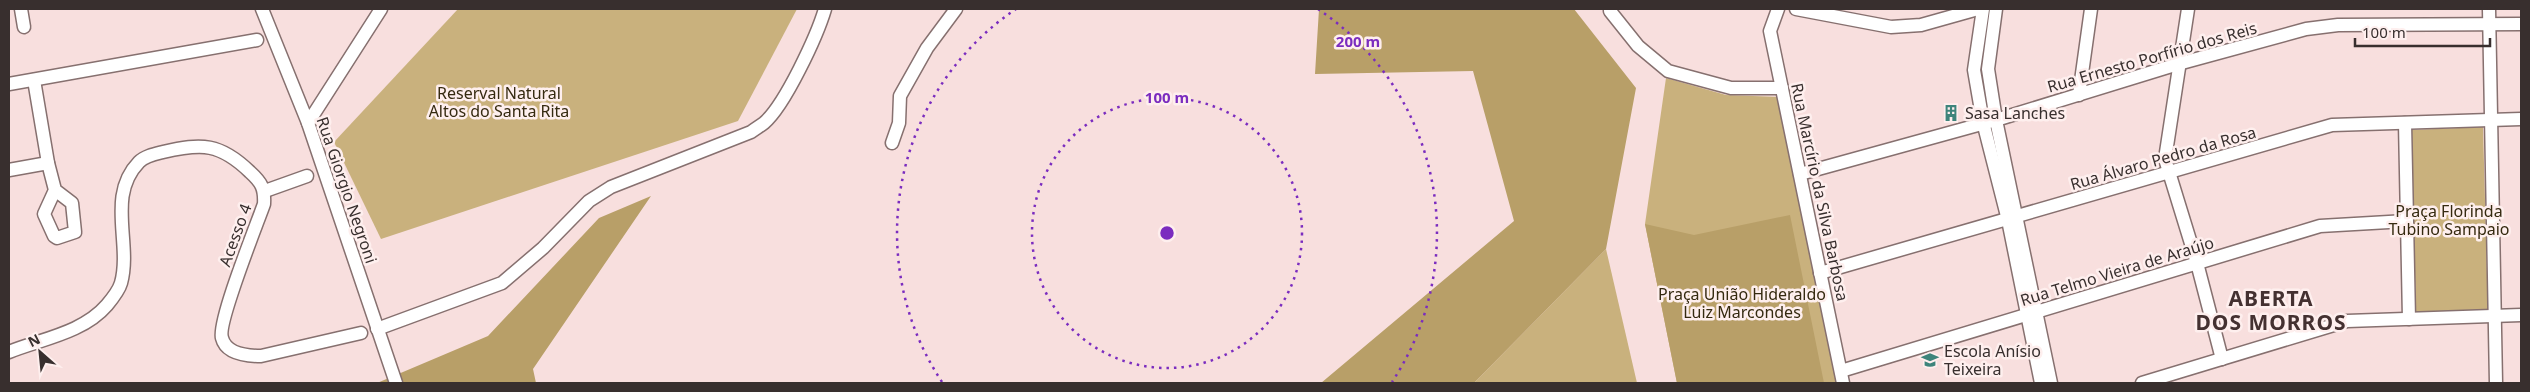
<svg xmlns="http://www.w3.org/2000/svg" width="2530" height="392" font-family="'Noto Sans',sans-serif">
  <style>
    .green { fill: #c9b17d }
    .forest { fill: #b89f68 }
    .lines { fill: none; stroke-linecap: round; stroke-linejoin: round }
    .minor-casing { stroke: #86706f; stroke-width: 15 }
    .minor { stroke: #fff; stroke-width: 12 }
    .ring { fill: none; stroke: #7b2cbf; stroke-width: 2.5; stroke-dasharray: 2.5 5 }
    .labels { text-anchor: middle; stroke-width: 5; stroke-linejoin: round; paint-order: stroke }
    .street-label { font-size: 16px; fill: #382f2e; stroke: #feefee }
    .park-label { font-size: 16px; fill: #352a10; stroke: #feefee }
    .poi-label { font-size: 16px; fill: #382f2e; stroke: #feefee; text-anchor: start }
    .district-label { font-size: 21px; font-weight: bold; letter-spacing: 1px; fill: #443131; stroke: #feefee }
    .centre { fill: #7b2cbf; stroke: #feefee; stroke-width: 2.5 }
    .ring-label { font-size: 15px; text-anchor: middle; font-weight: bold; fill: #7b2cbf; stroke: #feefee; stroke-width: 5; stroke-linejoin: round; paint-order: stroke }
  </style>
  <rect width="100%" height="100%" fill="#f8dfde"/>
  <g class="green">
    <path d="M458 9H797L738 121 381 239 334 142Z"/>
    <path d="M1666 78 1726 95 1780 97 1838 383H1677L1645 224Z"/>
    <path d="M2483 127 2488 311 2416 313 2411 130Z"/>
    <path d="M1606 249 1637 383H1474Z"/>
  </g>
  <g class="forest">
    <path d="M1319 9H1574L1636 88 1606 249 1474 383H1321L1514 221 1473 71 1315 74Z"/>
    <path d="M651 196 533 369 536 383H377L488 336 599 218Z"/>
    <path d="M1790 215 1824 383H1677L1645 224 1694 235Z"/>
  </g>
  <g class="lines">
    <g class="minor-casing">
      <g id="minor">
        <path d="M21 9 24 27"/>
        <path d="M262 9 308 123 396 383"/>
        <path d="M1778 9 1770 31 1843 383"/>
        <path d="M1796 9 1891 27 1921 25 1978 9"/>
        <path d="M1983 9 1974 70 1983 122 2008 220 2041 383"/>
        <path d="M1996 9 1988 69 1996 120 2051 383"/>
        <path d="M2188 9 2165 159 2197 263 2222 359"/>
        <path d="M2489 9 2496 383"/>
        <path d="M1610 11 1638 46 1668 71 1731 88H1782"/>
        <path d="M34 80 48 163 55 190 72 203 75 232 57 238 54 236 44 214 55 190"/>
        <path d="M9 84 257 40"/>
        <path d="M2079 95 2091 9"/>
        <path d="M308 123 381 9"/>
        <path d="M2405 123 2409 319"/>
        <path d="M892 143 899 123 900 96 927 48 956 9"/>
        <path d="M9 170 48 163"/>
        <path d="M1800 174 1996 120 2178 64 2306 29 2338 25 2521 24"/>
        <path d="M265 191 307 176"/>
        <path d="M1820 273 2332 125 2521 119"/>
        <path d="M377 329 502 283 543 248 589 201 611 187 751 132C755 129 760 126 764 123 785 105 817 36 825 9"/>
        <path d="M9 352C41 339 83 333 107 305 112 299 119 290 121 283 132 243 106 196 139 162 145 156 155 154 163 152 202 143 220 143 250 172 261 182 265 188 264 204 257 224 217 323 222 338 226 354 248 356 261 356L361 333"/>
        <path d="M1841 371 2320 226 2406 221"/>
        <path d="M2142 383 2347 321 2521 315"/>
      </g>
    </g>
    <use href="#minor" class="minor"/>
  </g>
  <g class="ring">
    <circle cx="1167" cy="233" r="135"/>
    <path d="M942 382A270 270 0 0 1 1016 9M1318 9A270 270 0 0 1 1392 382"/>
  </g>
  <defs>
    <g id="building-bare" transform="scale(1.35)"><path d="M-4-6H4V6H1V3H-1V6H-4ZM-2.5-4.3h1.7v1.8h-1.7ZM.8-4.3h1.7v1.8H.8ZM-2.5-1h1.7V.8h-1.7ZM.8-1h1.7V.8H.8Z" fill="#3e847b" stroke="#feefee" stroke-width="2.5" paint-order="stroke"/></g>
    <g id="school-bare" transform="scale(1.35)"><path d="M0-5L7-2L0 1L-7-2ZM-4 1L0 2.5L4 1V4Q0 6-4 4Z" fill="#3e847b" stroke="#feefee" stroke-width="2.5" paint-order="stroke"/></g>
  </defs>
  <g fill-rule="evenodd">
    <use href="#building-bare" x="1951" y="113"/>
    <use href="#school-bare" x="1930" y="360"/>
  </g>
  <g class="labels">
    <g class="street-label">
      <text transform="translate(2152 57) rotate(-16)" y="6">Rua Ernesto Porfírio dos Reis</text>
      <text transform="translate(2163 158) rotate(-16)" y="6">Rua Álvaro Pedro da Rosa</text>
      <text transform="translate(347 190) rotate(71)" y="6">Rua Giorgio Negroni</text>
      <text transform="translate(1820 192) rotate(78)" y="6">Rua Marcírio da Silva Barbosa</text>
      <text transform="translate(235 235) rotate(-70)" y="6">Acesso 4</text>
      <text transform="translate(2117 271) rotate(-17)" y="6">Rua Telmo Vieira de Araújo</text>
    </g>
    <g class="park-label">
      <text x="499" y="99">Reserval Natural<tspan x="499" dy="18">Altos do Santa Rita</tspan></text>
      <text x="2449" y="217">Praça Florinda<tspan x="2449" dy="18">Tubino Sampaio</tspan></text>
      <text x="1742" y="300">Praça União Hideraldo<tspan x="1742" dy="18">Luiz Marcondes</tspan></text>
    </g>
    <g class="poi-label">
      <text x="1965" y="119">Sasa Lanches</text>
      <text x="1944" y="357">Escola Anísio<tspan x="1944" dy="18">Teixeira</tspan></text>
    </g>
    <g class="district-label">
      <text x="2271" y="306">ABERTA<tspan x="2271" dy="24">DOS MORROS</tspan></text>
    </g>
  </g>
  <circle cx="1167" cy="233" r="8" class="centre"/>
  <g class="ring-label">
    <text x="1358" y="47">200 m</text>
    <text x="1167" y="103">100 m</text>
  </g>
  <rect width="2530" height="392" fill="none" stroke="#382f2e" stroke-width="20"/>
  <g transform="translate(40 352) rotate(333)" stroke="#feefee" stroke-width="4" paint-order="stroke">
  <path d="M0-4L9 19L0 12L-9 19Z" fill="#382f2e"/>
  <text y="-8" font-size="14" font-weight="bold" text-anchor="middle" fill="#382f2e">N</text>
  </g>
  <path d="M2355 38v8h135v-8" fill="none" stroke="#382f2e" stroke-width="2.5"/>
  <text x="2362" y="38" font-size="15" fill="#382f2e" stroke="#feefee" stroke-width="4" paint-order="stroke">100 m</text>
</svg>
